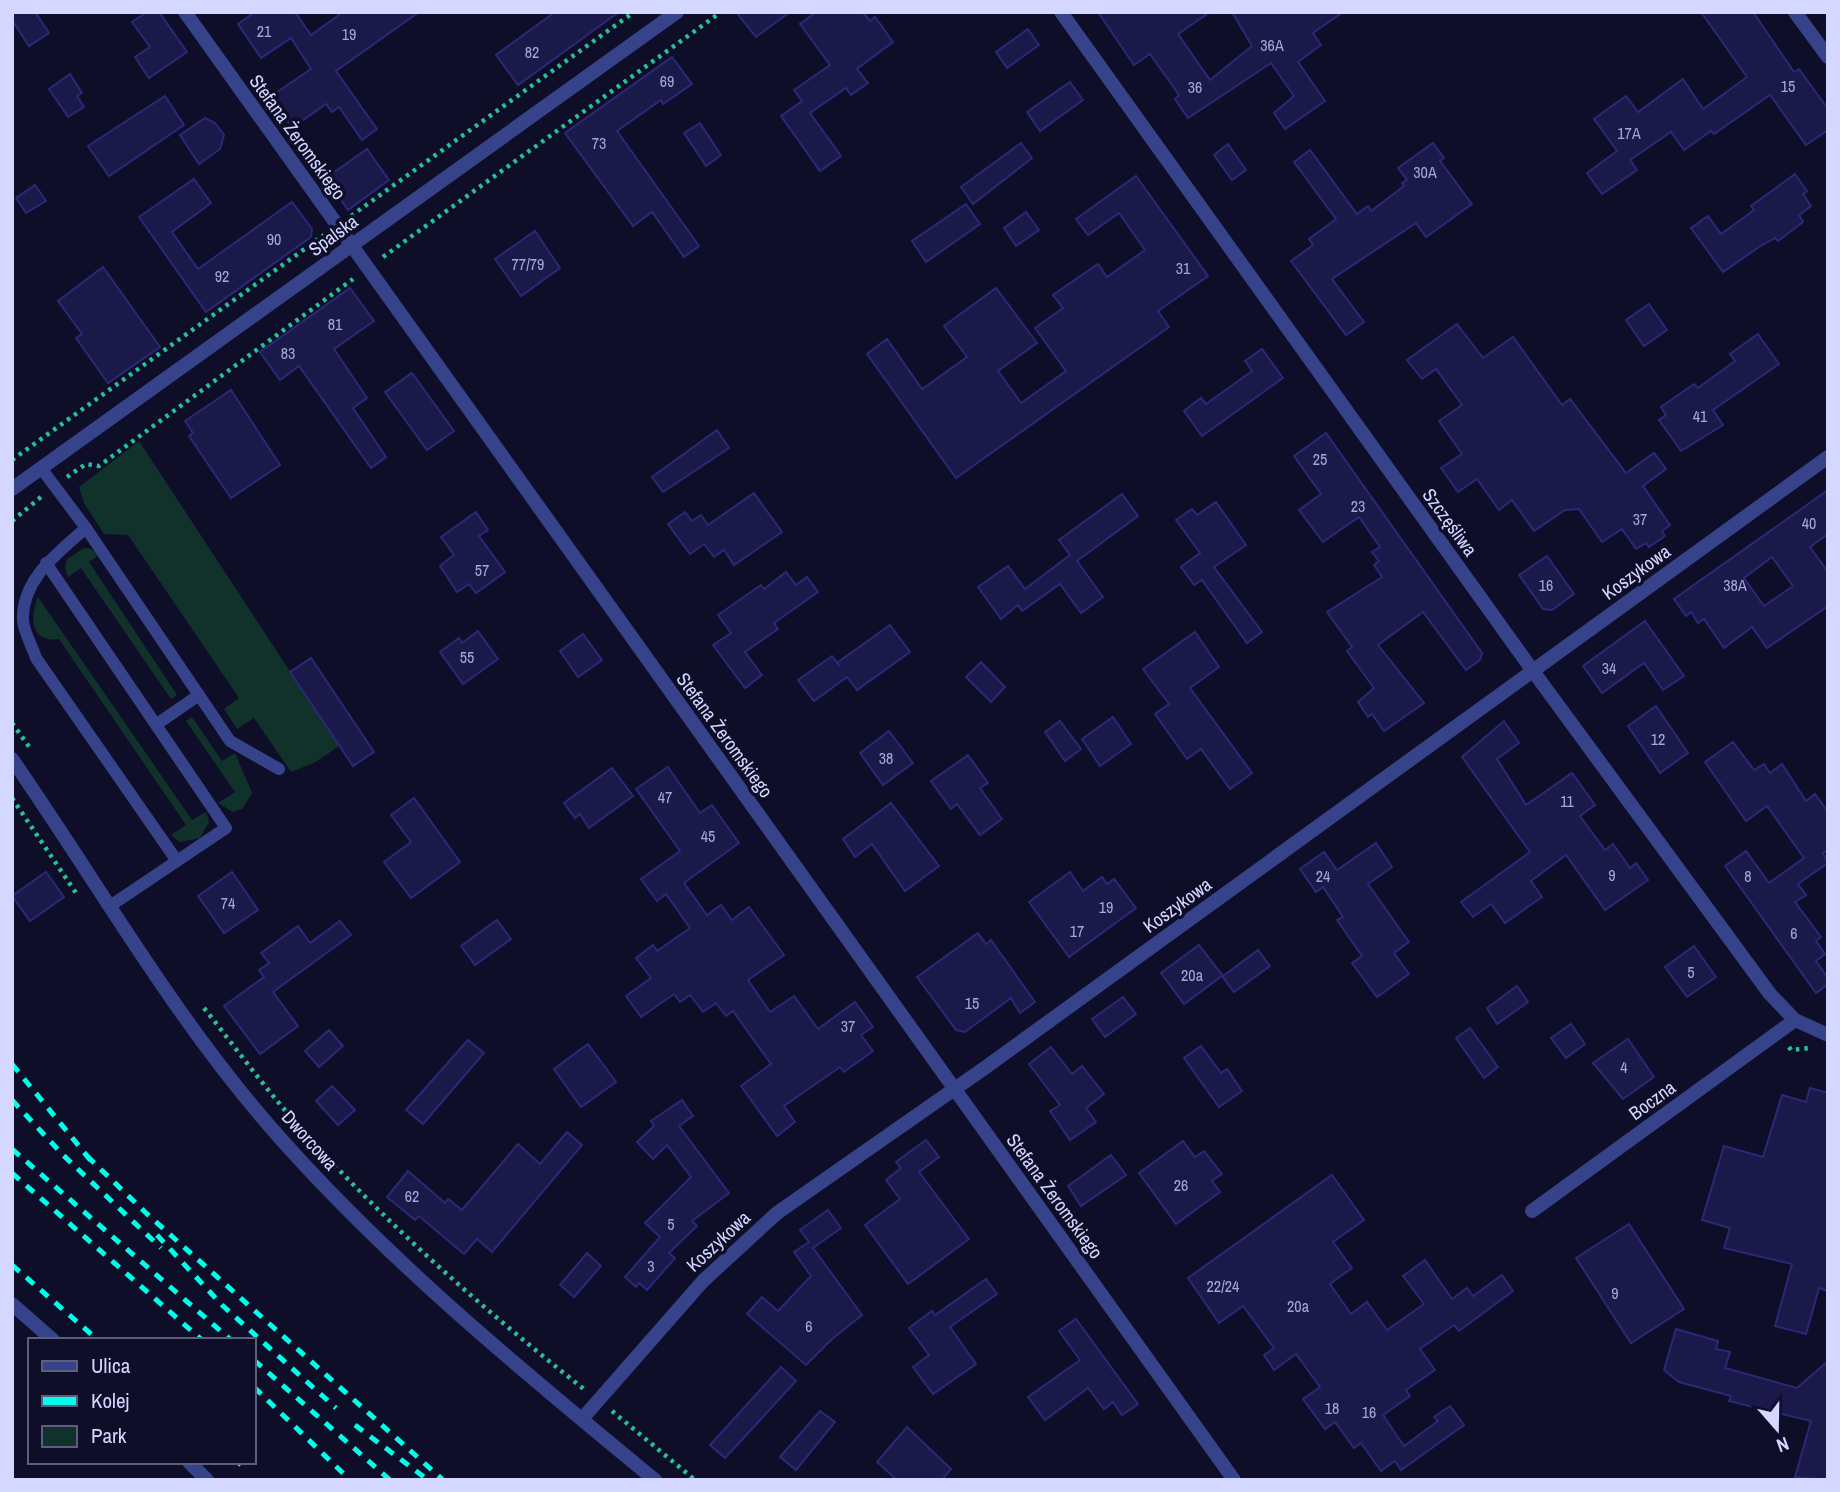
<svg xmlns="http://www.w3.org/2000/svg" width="1840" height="1492" font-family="'Archivo Narrow',sans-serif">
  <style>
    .green { fill: #10322b }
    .building { fill: #1a194a; stroke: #2a2977; stroke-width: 2; fill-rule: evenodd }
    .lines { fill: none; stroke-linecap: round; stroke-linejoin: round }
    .path { stroke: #27c09b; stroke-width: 4.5; stroke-dasharray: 3.5 5; stroke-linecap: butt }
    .service { stroke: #36428a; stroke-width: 12 }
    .minor { stroke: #36428a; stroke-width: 14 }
    .tertiary { stroke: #36428a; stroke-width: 14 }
    .rail { stroke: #00ffeb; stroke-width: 5; stroke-dasharray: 10 9; stroke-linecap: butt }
    .labels { text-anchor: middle; stroke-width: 7; stroke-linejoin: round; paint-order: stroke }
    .number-label { font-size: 16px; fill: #a6a8d2 }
    .street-label { font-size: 19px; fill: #d4d7ff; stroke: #0e0e28 }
  </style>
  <rect width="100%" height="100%" fill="#0e0e28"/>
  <g class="green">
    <path d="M139 441 339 746 316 762 291 772 254 718 237 729 224 709 239 698 128 535 104 534 84 503 79 487Z"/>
    <path d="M84 548 91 549 99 555 89 562 177 695 171 699 81 568 68 577 65 568 67 559Z"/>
    <path d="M38 597 192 820 206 812 209 822 200 838 180 842 171 835 186 825 59 639C31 643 29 617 38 597Z"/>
    <path d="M192 717 222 761 235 753 252 793 242 809 233 812 218 803 235 792 186 721Z"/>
  </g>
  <g class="building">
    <path d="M12 12H35L49 33 29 46 12 20Z"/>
    <path d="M147 12H159L187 52 149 78 135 57 150 47 132 22Z"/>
    <path d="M255 12H295L311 35 343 12H419L336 71 377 129 362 140 339 107 332 112 326 104 292 128 270 97 311 69 291 38 261 58 238 24Z"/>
    <path d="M555 12H619L518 85 496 55Z"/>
    <path d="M736 12H790L756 37Z"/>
    <path d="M816 12H863L870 21 875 17 893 42 857 69 868 83 851 95 846 88 810 113 841 156 820 171 781 116 802 101 794 90 830 65 800 24Z"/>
    <path d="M1098 12H1210L1178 34 1210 80 1252 46 1232 12H1343L1313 33 1321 45 1298 62 1325 101 1285 129 1274 113 1294 96 1271 63 1188 118 1175 99 1179 95 1150 54 1134 65Z"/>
    <path d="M1701 12H1753L1794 72 1799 69 1828 109V130L1806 145 1770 95 1714 134 1711 131 1684 150 1671 132 1630 160 1637 170 1602 194 1587 173 1617 151 1594 119 1626 96 1638 112 1683 79 1703 109 1747 77Z"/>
    <path d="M1028 29 1039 45 1007 68 996 52Z"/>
    <path d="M672 57 692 84 663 104 661 100 617 131 699 246 684 257 652 212 633 226 565 133Z"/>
    <path d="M70 74 82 93 77 96 84 107 68 117 49 89Z"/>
    <path d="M1070 82 1083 100 1040 131 1027 112Z"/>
    <path d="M165 96 184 125 109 176 88 146Z"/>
    <path d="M205 118 215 123 224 135 220 149 199 164 180 135Z"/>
    <path d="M700 123 721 155 706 166 684 133Z"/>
    <path d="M1021 143 1032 158 973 204 961 187Z"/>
    <path d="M1433 143 1444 158 1440 161 1472 204 1426 237 1416 223 1332 279 1364 322 1346 335 1291 261 1313 245 1309 239 1336 219 1294 162 1310 150 1357 214 1368 206 1371 211 1404 186 1402 183 1407 180 1398 168Z"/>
    <path d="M1228 144 1246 170 1232 180 1214 155Z"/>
    <path d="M367 149 389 180 348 210 326 178Z"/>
    <path d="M1795 174 1807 191 1803 194 1811 206 1799 215 1803 222 1778 241 1775 238 1759 247 1723 272 1691 228 1708 216 1721 234 1754 210 1751 206Z"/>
    <path d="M1136 176 1208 276 1158 311 1169 327 956 478 867 354 887 339 922 389 967 357 944 326 996 288 1037 343 998 371 1021 403 1066 371 1035 328 1063 308 1053 295 1098 264 1107 277 1145 250 1119 213 1088 235 1076 219Z"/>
    <path d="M194 179 211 203 172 232 198 269 292 202 312 229 311 237 206 312 139 217Z"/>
    <path d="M35 185 46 201 26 213 16 198Z"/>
    <path d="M966 204 980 224 926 262 912 241Z"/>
    <path d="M1026 212 1039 230 1016 246 1004 228Z"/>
    <path d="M535 231 560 268 521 296 495 259Z"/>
    <path d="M103 267 160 347 108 383 76 338 82 334 58 301Z"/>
    <path d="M350 288 374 321 334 349 367 398 353 408 386 457 371 468 299 366 280 380 260 352Z"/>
    <path d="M1649 304 1667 330 1644 346 1626 320Z"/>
    <path d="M1457 324 1483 358 1513 337 1562 405 1570 399 1626 473 1654 453 1666 469 1643 486 1670 525 1662 531 1665 536 1649 547 1646 543 1636 549 1622 529 1602 542 1579 509 1565 510 1534 531 1512 500 1499 510 1477 479 1458 492 1441 468 1462 454 1439 421 1462 405 1436 369 1422 379 1407 360Z"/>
    <path d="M1758 334 1779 364 1713 410 1723 425 1681 451 1659 420 1666 415 1661 407 1694 384 1698 388 1735 361 1730 354Z"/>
    <path d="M1262 349 1283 378 1202 436 1184 411 1201 398 1206 404 1252 371 1245 361Z"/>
    <path d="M412 373 454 431 427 450 385 392Z"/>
    <path d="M231 390 280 465 231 498 189 436 193 433 185 421Z"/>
    <path d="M717 430 729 448 663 492 652 477Z"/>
    <path d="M1326 433 1482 653 1480 660 1466 670 1423 612 1378 645 1424 703 1384 731 1372 714 1368 717 1358 702 1374 688 1347 651 1352 647 1327 612 1382 577 1374 565 1379 561 1372 552 1380 547 1359 517 1323 542 1299 510 1321 494 1294 456Z"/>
    <path d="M1828 490V534L1810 547 1828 572V606L1767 648 1752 627 1724 648 1704 619 1698 623 1691 612 1686 616 1674 599ZM1772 557 1793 586 1764 606 1744 578Z"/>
    <path d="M754 493 782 532 734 565 724 550 714 557 704 544 690 554 668 524 685 512 692 521 701 515 708 525Z"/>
    <path d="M1122 494 1138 516 1077 561 1103 597 1081 613 1060 584 1022 611 1018 605 1001 619 978 587 1008 566 1025 589 1070 555 1059 540Z"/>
    <path d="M1216 502 1246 545 1214 567 1262 632 1247 643 1202 580 1194 585 1181 567 1200 553 1176 520 1192 509 1197 515Z"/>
    <path d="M476 512 488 530 479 536 505 572 476 593 469 584 457 592 440 566 454 555 441 537Z"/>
    <path d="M1547 556 1574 594 1552 610 1543 609 1519 575Z"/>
    <path d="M786 572 796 585 807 577 818 592 774 623 778 629 745 652 762 675 745 688 713 645 731 633 718 615 761 585 764 589Z"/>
    <path d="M1645 621 1684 676 1663 690 1644 663 1602 693 1583 666Z"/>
    <path d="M890 625 910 652 857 690 847 677 814 701 798 680 832 656 840 666 837 663Z"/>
    <path d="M478 631 498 659 463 684 440 652 459 638 462 643Z"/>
    <path d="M1195 632 1219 667 1190 688 1252 773 1230 789 1201 749 1187 759 1155 714 1169 704 1143 669Z"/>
    <path d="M583 634 602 660 578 677 560 651Z"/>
    <path d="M311 658 374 752 353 766 290 672Z"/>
    <path d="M981 662 1005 687 991 702 966 677Z"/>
    <path d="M1656 706 1688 753 1660 773 1628 726Z"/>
    <path d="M1113 717 1131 744 1100 766 1082 739Z"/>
    <path d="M1060 721 1081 749 1065 761 1045 732Z"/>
    <path d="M1504 721 1519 743 1497 759 1526 805 1572 773 1595 805 1580 816 1605 850 1613 844 1630 868 1636 863 1648 880 1605 910 1566 855 1531 881 1542 897 1505 923 1491 904 1473 917 1461 902 1530 852 1462 757Z"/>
    <path d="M889 731 913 763 883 785 860 753Z"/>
    <path d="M1733 742 1754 770 1764 764 1770 773 1782 764 1806 801 1815 794 1828 812V850L1823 853 1828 863 1798 884 1806 895 1795 902 1821 937 1816 941 1825 954 1816 961 1828 978V984L1816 993 1725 866 1746 851 1769 883 1804 858 1767 806 1746 821 1705 762Z"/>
    <path d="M968 755 988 783 980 788 1002 819 980 835 957 804 951 809 931 781Z"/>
    <path d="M668 767 700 813 712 805 739 843 684 883 707 915 721 905 732 920 749 907 784 955 748 980 770 1012 794 996 818 1029 855 1002 873 1027 861 1035 873 1051 844 1072 840 1067 784 1106 795 1122 777 1136 741 1086 771 1064 733 1011 726 1016 716 1003 703 1012 690 995 680 1002 674 994 641 1017 626 996 651 978 636 958 653 945 657 951 690 928 666 894 657 901 641 879 680 851 636 789Z"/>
    <path d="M612 768 633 796 589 828 580 814 575 818 564 803Z"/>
    <path d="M414 798 460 862 411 898 384 862 411 842 391 815Z"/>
    <path d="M891 803 939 866 905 891 872 844 855 857 843 839Z"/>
    <path d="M1376 843 1392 867 1368 884 1409 942 1394 953 1409 974 1377 997 1352 963 1362 956 1337 920 1343 917 1323 887 1316 892 1300 869 1324 852 1337 870Z"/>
    <path d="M46 872 64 897 30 921 12 896Z"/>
    <path d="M232 872 258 910 224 933 198 896Z"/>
    <path d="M1070 872 1083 891 1102 877 1107 884 1114 879 1136 908 1069 957 1029 902Z"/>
    <path d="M497 920 511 939 475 965 461 946Z"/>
    <path d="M340 921 351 935 273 992 298 1026 260 1054 224 1006 264 977 259 970 269 963 261 953 298 926 310 943Z"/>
    <path d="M978 933 986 944 991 940 1035 1002 1020 1013 1011 998 965 1032 956 1030 917 977Z"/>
    <path d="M1199 945 1223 976 1258 950 1270 966 1234 992 1222 976 1184 1004 1161 973Z"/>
    <path d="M1694 946 1716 977 1687 997 1665 967Z"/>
    <path d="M1517 986 1528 1002 1497 1024 1487 1008Z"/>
    <path d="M1123 997 1136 1014 1105 1037 1092 1019Z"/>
    <path d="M1571 1024 1585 1044 1566 1058 1551 1038Z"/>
    <path d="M1470 1028 1498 1067 1484 1078 1456 1038Z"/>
    <path d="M329 1030 343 1046 319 1067 305 1051Z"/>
    <path d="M1628 1039 1654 1077 1623 1099 1593 1063Z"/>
    <path d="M468 1040 484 1053 423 1124 406 1110Z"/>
    <path d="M588 1044 616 1082 581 1107 554 1069Z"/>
    <path d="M1201 1046 1221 1073 1227 1069 1242 1091 1219 1107 1184 1058Z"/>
    <path d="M1051 1047 1072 1074 1082 1066 1104 1094 1086 1108 1096 1122 1070 1140 1050 1111 1060 1105 1029 1064Z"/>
    <path d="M332 1086 355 1110 338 1125 316 1101Z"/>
    <path d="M1810 1088 1828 1093V1291L1819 1288 1806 1334 1775 1326 1792 1264 1724 1248 1730 1228 1702 1220 1724 1146 1763 1157 1782 1095 1806 1102Z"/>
    <path d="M682 1100 693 1116 679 1126 729 1193 692 1221 697 1226 669 1253 675 1258 647 1290 639 1283 636 1287 625 1277 660 1237 645 1223 691 1177 667 1145 653 1159 637 1142 654 1126 651 1121Z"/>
    <path d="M567 1132 582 1145 492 1252 477 1239 464 1254 419 1216 415 1220 387 1197 408 1171 445 1203 448 1199 462 1210 518 1144 540 1164Z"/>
    <path d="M926 1140 939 1157 919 1172 969 1239 908 1284 865 1225 900 1199 886 1180 901 1168 896 1162Z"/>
    <path d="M1183 1141 1195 1157 1204 1151 1222 1174 1212 1181 1220 1192 1176 1224 1139 1173Z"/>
    <path d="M1111 1155 1126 1175 1081 1206 1068 1186Z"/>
    <path d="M1332 1175 1364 1220 1333 1242 1352 1268 1330 1284 1351 1314 1367 1302 1387 1330 1424 1304 1403 1276 1425 1260 1452 1299 1467 1288 1473 1296 1502 1275 1513 1291 1459 1331 1454 1325 1420 1349 1435 1370 1406 1390 1410 1396 1383 1415 1404 1446 1438 1421 1434 1417 1450 1406 1464 1425 1401 1470 1395 1461 1381 1471 1361 1443 1354 1448 1335 1422 1325 1429 1303 1399 1320 1387 1296 1354 1274 1370 1264 1355 1274 1348 1243 1306 1219 1323 1188 1278Z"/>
    <path d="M828 1210 841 1228 813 1248 862 1315 832 1339 806 1365 747 1314 762 1297 778 1311 811 1276 794 1252 809 1242 800 1230Z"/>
    <path d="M1629 1224 1684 1309 1631 1343 1576 1258Z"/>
    <path d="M587 1253 601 1266 574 1297 560 1285Z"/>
    <path d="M986 1279 997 1294 950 1327 976 1364 933 1394 913 1367 929 1355 909 1328 932 1311 935 1315Z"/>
    <path d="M1076 1319 1138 1404 1122 1415 1113 1402 1104 1409 1088 1388 1045 1420 1028 1397 1080 1360 1059 1331Z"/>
    <path d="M1676 1329 1718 1341 1716 1349 1730 1352 1725 1368 1797 1388 1828 1361V1480L1795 1477 1811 1421 1729 1401 1731 1396 1679 1382 1664 1370Z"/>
    <path d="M781 1367 796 1381 725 1458 710 1445Z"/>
    <path d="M820 1411 835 1422 796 1470 780 1457Z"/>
    <path d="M907 1427 951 1469 942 1480H897L877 1462Z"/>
  </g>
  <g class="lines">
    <g class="path">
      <path d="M351 216 634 12"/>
      <path d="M383 257 721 12"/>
      <path d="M12 460 324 235"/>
      <path d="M67 477 86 464 99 466 353 279"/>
      <path d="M12 521 41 497"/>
      <path d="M12 723 30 748"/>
      <path d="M12 798 76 893"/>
      <path d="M204 1008C231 1042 256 1076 284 1109 373 1213 478 1305 585 1390"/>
      <path d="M1789 1047 1791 1050 1810 1048"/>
      <path d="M708 1248 725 1230 740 1219"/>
      <path d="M612 1411 695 1480"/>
    </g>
    <g class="service">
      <path d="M41 468 86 528 230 741 279 769"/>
      <path d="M86 528C59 552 21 579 23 621 24 632 32 646 36 658L177 861"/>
      <path d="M46 563 226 828 110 906"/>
      <path d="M157 724 199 695"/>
    </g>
    <g class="minor">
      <path d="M185 12 1234 1480"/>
      <path d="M1061 12 1533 671 1770 994 1795 1020 1828 1035"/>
      <path d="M1795 12 1828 57"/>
      <path d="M1532 1211 1795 1020"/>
      <path d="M12 1304 53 1340"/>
      <path d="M582 1419 703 1281 777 1213 986 1067 1828 457"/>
      <path d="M189 1462 207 1480"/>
    </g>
    <g class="tertiary">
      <path d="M12 489 677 12"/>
      <path d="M12 759C100 886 177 1023 280 1138 394 1266 524 1372 655 1480"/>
    </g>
    <g class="rail">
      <path d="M12 1064 92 1162"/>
      <path d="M12 1100 63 1155 161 1248"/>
      <path d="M12 1149 231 1340"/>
      <path d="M87 1156 145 1212 443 1480"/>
      <path d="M12 1173 202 1340"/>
      <path d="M157 1235 222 1305 336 1408"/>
      <path d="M12 1265 98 1340"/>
      <path d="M254 1360 390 1480"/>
      <path d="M254 1387 350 1480"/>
      <path d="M355 1425 428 1480"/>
      <path d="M238 1462 241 1465"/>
    </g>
  </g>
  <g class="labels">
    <g class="number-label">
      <text x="264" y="37">21</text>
      <text x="349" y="40">19</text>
      <text x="1272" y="51">36A</text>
      <text x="532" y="58">82</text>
      <text x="667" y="87">69</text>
      <text x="1788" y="92">15</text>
      <text x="1195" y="93">36</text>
      <text x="1629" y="139">17A</text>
      <text x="599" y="149">73</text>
      <text x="1425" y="178">30A</text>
      <text x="274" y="245">90</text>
      <text x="528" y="270">77/79</text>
      <text x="1183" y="274">31</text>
      <text x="222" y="282">92</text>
      <text x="335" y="330">81</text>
      <text x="288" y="359">83</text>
      <text x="1700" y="422">41</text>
      <text x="1320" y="465">25</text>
      <text x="1358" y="512">23</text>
      <text x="1640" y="525">37</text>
      <text x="1809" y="529">40</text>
      <text x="482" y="576">57</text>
      <text x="1546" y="591">16</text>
      <text x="1735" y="591">38A</text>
      <text x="467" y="663">55</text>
      <text x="1609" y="674">34</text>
      <text x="1658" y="745">12</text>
      <text x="886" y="764">38</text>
      <text x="665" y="803">47</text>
      <text x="1567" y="807">11</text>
      <text x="708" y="842">45</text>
      <text x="1612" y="881">9</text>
      <text x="1323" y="882">24</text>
      <text x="1748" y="882">8</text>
      <text x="228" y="909">74</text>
      <text x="1106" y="913">19</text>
      <text x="1077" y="937">17</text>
      <text x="1794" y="939">6</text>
      <text x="1691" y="978">5</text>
      <text x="1192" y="981">20a</text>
      <text x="972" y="1009">15</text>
      <text x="848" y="1032">37</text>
      <text x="1624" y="1073">4</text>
      <text x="1181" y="1191">26</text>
      <text x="412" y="1202">62</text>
      <text x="671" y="1230">5</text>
      <text x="651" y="1272">3</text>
      <text x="1223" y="1292">22/24</text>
      <text x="1615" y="1299">9</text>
      <text x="1298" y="1312">20a</text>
      <text x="809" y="1332">6</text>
      <text x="1332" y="1414">18</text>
      <text x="1369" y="1418">16</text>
    </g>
    <g class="street-label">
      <text transform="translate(298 137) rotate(54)" y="7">Stefana Żeromskiego</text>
      <text transform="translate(333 235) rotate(-36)" y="7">Spalska</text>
      <text transform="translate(1450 522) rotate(54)" y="7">Szczęśliwa</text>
      <text transform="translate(1636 572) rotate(-36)" y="7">Koszykowa</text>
      <text transform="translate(725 735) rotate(54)" y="7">Stefana Żeromskiego</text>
      <text transform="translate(1177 905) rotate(-36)" y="7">Koszykowa</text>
      <text transform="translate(1652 1100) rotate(-36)" y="7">Boczna</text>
      <text transform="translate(310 1140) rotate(48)" y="7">Dworcowa</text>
      <text transform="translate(1055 1196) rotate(54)" y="7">Stefana Żeromskiego</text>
      <text transform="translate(718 1241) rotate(-43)" y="7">Koszykowa</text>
    </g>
  </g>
  <rect width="1840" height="1492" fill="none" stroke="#d4d7ff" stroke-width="28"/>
  <rect x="28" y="1338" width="228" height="126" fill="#0e0e28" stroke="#5d5e7e" stroke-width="2"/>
  <rect x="42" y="1361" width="35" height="10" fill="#36428a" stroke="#5d5e7e" stroke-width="2"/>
  <text x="91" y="1373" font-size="21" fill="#d4d7ff">Ulica</text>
  <rect x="42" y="1396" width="35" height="10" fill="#00ffeb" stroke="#5d5e7e" stroke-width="2"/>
  <text x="91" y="1408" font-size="21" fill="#d4d7ff">Kolej</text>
  <rect x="42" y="1426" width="35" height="21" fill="#10322b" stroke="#5d5e7e" stroke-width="2"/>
  <text x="91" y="1443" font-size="21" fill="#d4d7ff">Park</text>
  <g transform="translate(1777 1429) rotate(160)" stroke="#0e0e28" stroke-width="5" paint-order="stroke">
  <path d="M0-5L12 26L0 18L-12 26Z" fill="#d4d7ff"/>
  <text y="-10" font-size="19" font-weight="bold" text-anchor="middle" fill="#d4d7ff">N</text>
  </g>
</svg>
